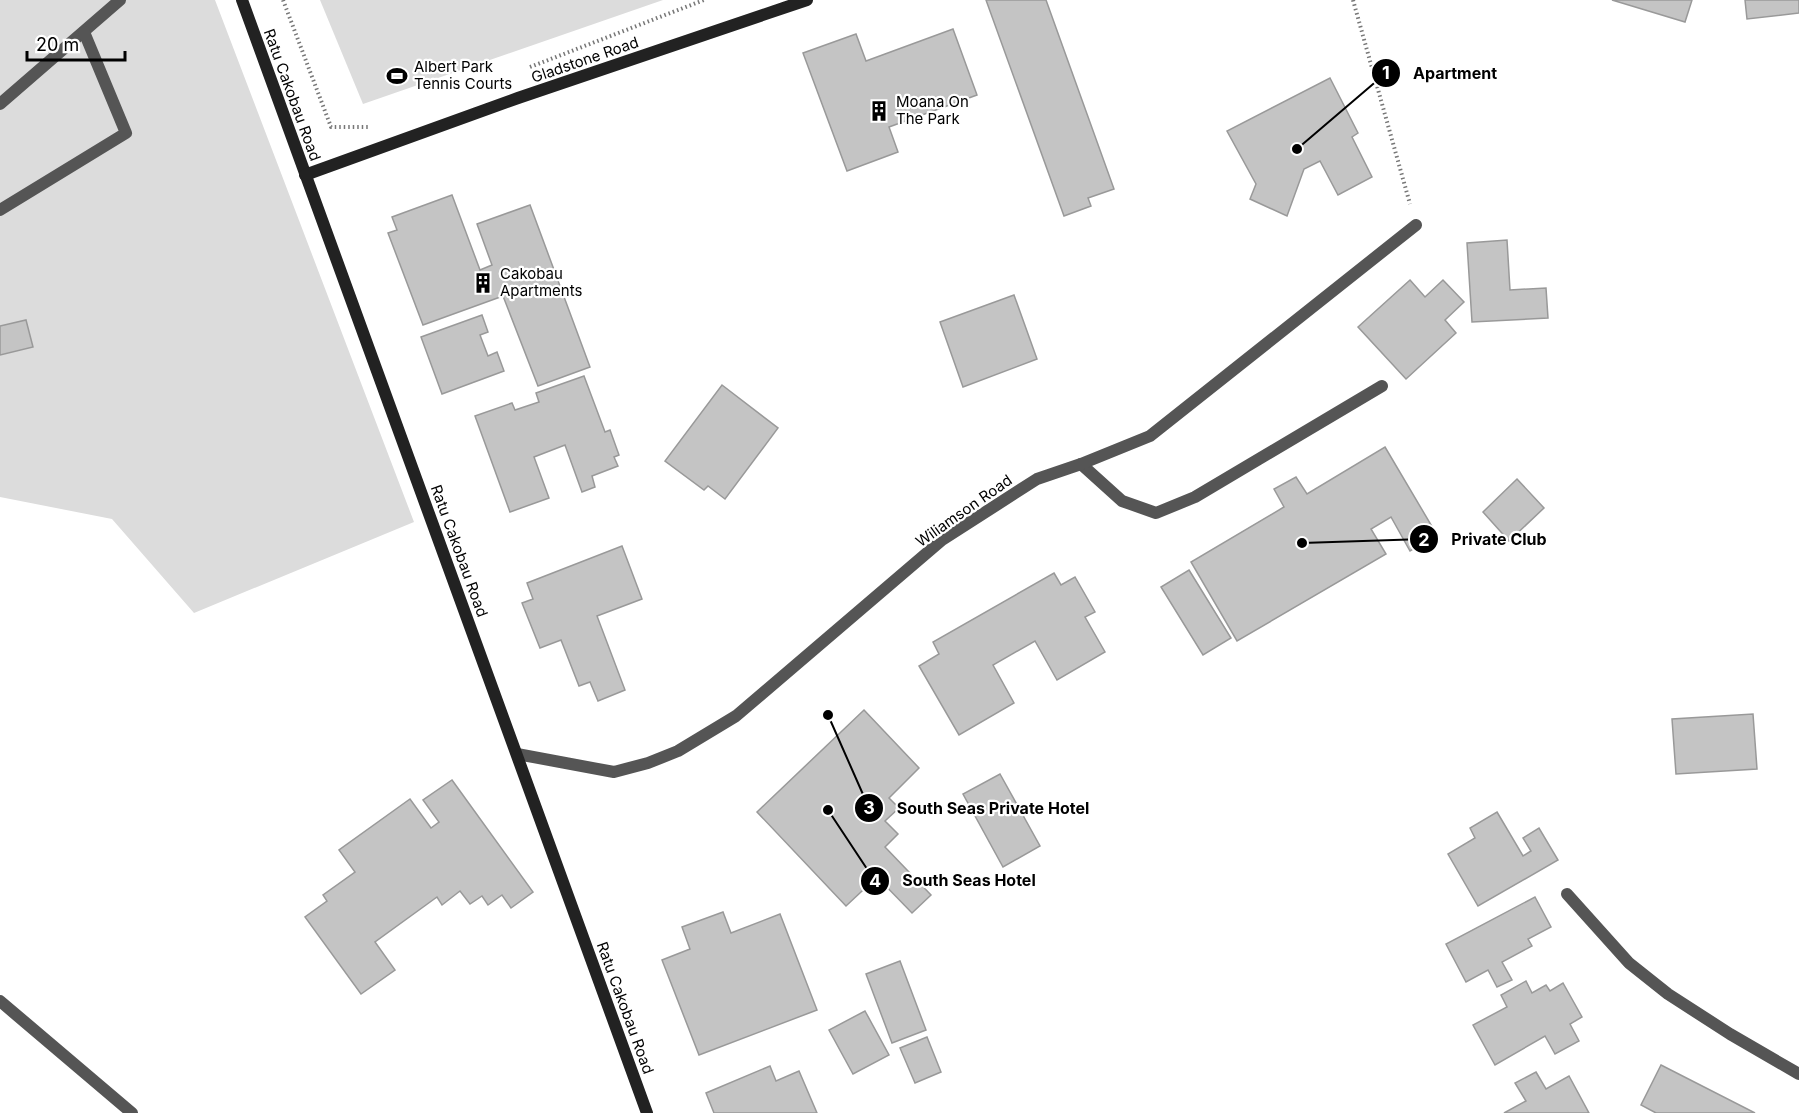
<svg xmlns="http://www.w3.org/2000/svg" width="1799" height="1113" font-family="Inter,sans-serif">
  <style>
    .green { fill: #dcdcdc }
    .building { fill: #c4c4c4; stroke: #999; stroke-width: 1.5 }
    .lines { fill: none; stroke-linecap: round; stroke-linejoin: round }
    .path { stroke: #777; stroke-width: 4; stroke-dasharray: 1.5 3; stroke-linecap: butt }
    .lane { stroke: #555; stroke-width: 12 }
    .street { stroke: #555; stroke-width: 12 }
    .secondary { stroke: #222; stroke-width: 12 }
    .labels { text-anchor: middle; stroke-width: 4.5; stroke-linejoin: round; paint-order: stroke }
    .street-label { font-size: 15px; fill: #000; stroke: #fff }
    .poi-label { font-size: 15px; fill: #000; stroke: #fff; text-anchor: start }
    .leader { fill: none; stroke: #000; stroke-width: 2 }
    .callout-dot { fill: #000; stroke: #fff; stroke-width: 2 }
    .mark-label { font-size: 18px; text-anchor: middle; font-weight: bold; fill: #fff }
    .callout-label { font-size: 16px; text-anchor: middle; font-weight: bold; fill: #000; stroke: #fff; stroke-width: 4.5; stroke-linejoin: round; paint-order: stroke }
  </style>
  <rect width="100%" height="100%" fill="#fff"/>
  <g class="green">
    <path d="M0 0H215L414 522 194 613 112 519 0 497Z"/>
    <path d="M320 0H663L363 104Z"/>
  </g>
  <g class="building">
    <path d="M986 0H1046L1114 189 1088 198 1091 206 1064 216Z"/>
    <path d="M1612 0H1692L1685 22Z"/>
    <path d="M1745 0H1799V13L1747 19Z"/>
    <path d="M953 29 977 95 889 127 898 152 847 171 803 53 856 34 866 61Z"/>
    <path d="M1330 78 1358 133 1352 137 1372 177 1338 195 1320 161 1304 169 1287 216 1250 199 1256 184 1227 131Z"/>
    <path d="M452 195 480 270 492 265 477 224 530 205 590 367 538 386 503 296 423 325 388 233 397 230 392 217Z"/>
    <path d="M1507 240 1510 290 1546 288 1548 318 1472 322 1467 243Z"/>
    <path d="M1410 280 1425 297 1443 280 1464 302 1445 320 1456 333 1406 379 1358 327Z"/>
    <path d="M1014 295 1037 359 963 387 940 322Z"/>
    <path d="M482 315 488 332 480 335 488 356 497 352 504 371 442 394 421 337Z"/>
    <path d="M26 320 33 347 0 355V326Z"/>
    <path d="M584 376 605 432 610 430 619 455 614 457 618 466 592 476 595 487 582 492 565 445 534 457 549 498 510 512 475 416 512 403 515 410 539 402 536 393Z"/>
    <path d="M722 385 778 428 725 499 708 486 704 490 665 461Z"/>
    <path d="M1385 447 1437 535 1410 551 1391 517 1371 529 1386 554 1237 641 1191 562 1284 507 1274 489 1296 477 1307 494Z"/>
    <path d="M1517 479 1544 508 1509 541 1483 512Z"/>
    <path d="M622 546 642 599 597 616 625 690 598 701 590 682 579 686 561 640 540 648 522 603 533 599 527 583Z"/>
    <path d="M1189 570 1231 638 1203 655 1161 587Z"/>
    <path d="M1054 573 1061 585 1075 577 1095 612 1085 617 1105 652 1057 680 1035 641 993 665 1014 703 959 735 919 666 939 654 933 642Z"/>
    <path d="M864 710 919 768 889 798 899 808 885 821 898 834 885 847 931 895 912 913 877 877 846 906 757 812Z"/>
    <path d="M1753 714 1757 769 1676 774 1672 719Z"/>
    <path d="M1000 774 1040 846 1003 867 963 794Z"/>
    <path d="M452 780 533 892 511 908 502 895 488 905 482 896 470 904 460 891 442 905 437 897 375 942 395 970 361 994 305 917 327 901 323 895 355 872 339 850 410 799 431 828 439 822 423 800Z"/>
    <path d="M1497 812 1523 856 1531 851 1523 838 1539 828 1558 860 1478 906 1448 854 1475 838 1470 828Z"/>
    <path d="M1535 897 1551 927 1528 939 1532 946 1502 962 1512 980 1497 987 1488 970 1466 982 1446 944Z"/>
    <path d="M723 912 731 933 780 914 817 1010 699 1055 662 960 690 949 682 927Z"/>
    <path d="M900 961 926 1030 892 1043 866 974Z"/>
    <path d="M1526 981 1532 993 1546 985 1550 991 1563 983 1582 1017 1570 1024 1579 1041 1555 1054 1545 1036 1495 1065 1473 1025 1507 1007 1501 995Z"/>
    <path d="M865 1011 889 1055 853 1074 829 1030Z"/>
    <path d="M927 1037 941 1072 915 1083 900 1048Z"/>
    <path d="M1661 1065 1755 1113H1656L1641 1105Z"/>
    <path d="M770 1066 776 1081 799 1071 817 1113H714L706 1093Z"/>
    <path d="M1536 1072 1546 1089 1569 1076 1589 1113H1504L1526 1101 1515 1083Z"/>
  </g>
  <g class="lines">
    <g class="path">
      <path d="M283 0 331 127H369"/>
      <path d="M1353 0 1410 204"/>
      <path d="M530 67 704 0"/>
    </g>
    <g class="lane">
      <path d="M0 104 120 0"/>
      <path d="M0 210 126 133 84 32"/>
      <path d="M1081 464 1122 501 1156 513 1195 497 1382 386"/>
      <path d="M517 754 614 772 648 763 678 751 736 716 942 540 1037 479 1081 464 1150 436 1416 225"/>
      <path d="M0 1001 132 1113"/>
    </g>
    <path class="street" d="M1567 894 1629 963 1668 994 1730 1034 1799 1074"/>
    <g class="secondary">
      <path d="M242 0 647 1113"/>
      <path d="M305 175 518 98 807 0"/>
    </g>
  </g>
  <defs>
    <g id="stadium-bare" transform="scale(1.62)"><path d="M0-5a6.5 5 0 1 0 0 10a6.5 5 0 1 0 0-10ZM-3.5-1.8h7v3.6h-7Z" fill="#000" stroke="#fff" stroke-width="2.5" paint-order="stroke"/></g>
    <g id="building-bare" transform="scale(1.62)"><path d="M-4-6H4V6H1V3H-1V6H-4ZM-2.5-4.3h1.7v1.8h-1.7ZM.8-4.3h1.7v1.8H.8ZM-2.5-1h1.7V.8h-1.7ZM.8-1h1.7V.8H.8Z" fill="#000" stroke="#fff" stroke-width="2.5" paint-order="stroke"/></g>
  </defs>
  <g fill-rule="evenodd">
    <use href="#stadium-bare" x="397" y="76"/>
    <use href="#building-bare" x="879" y="111"/>
    <use href="#building-bare" x="483" y="283"/>
  </g>
  <g class="labels">
    <g class="street-label">
      <text transform="translate(585 60) rotate(-19)" y="5">Gladstone Road</text>
      <text transform="translate(292 95) rotate(70)" y="5">Ratu Cakobau Road</text>
      <text transform="translate(964 511) rotate(-35)" y="5">Wiliamson Road</text>
      <text transform="translate(459 551) rotate(70)" y="5">Ratu Cakobau Road</text>
      <text transform="translate(625 1008) rotate(70)" y="5">Ratu Cakobau Road</text>
    </g>
    <g class="poi-label">
      <text x="414" y="72">Albert Park<tspan x="414" dy="17">Tennis Courts</tspan></text>
      <text x="896" y="107">Moana On<tspan x="896" dy="17">The Park</tspan></text>
      <text x="500" y="279">Cakobau<tspan x="500" dy="17">Apartments</tspan></text>
    </g>
  </g>
  <path class="leader" d="M1297 149L1386 73M1302 543L1424 539M828 715L869 808M828 810L875 881"/>
  <g class="callout-dot">
    <circle cx="1297" cy="149" r="6"/>
    <circle cx="1302" cy="543" r="6"/>
    <circle cx="828" cy="715" r="6"/>
    <circle cx="828" cy="810" r="6"/>
    <circle cx="1386" cy="73" r="15"/>
    <circle cx="1424" cy="539" r="15"/>
    <circle cx="869" cy="808" r="15"/>
    <circle cx="875" cy="881" r="15"/>
  </g>
  <g class="mark-label">
    <text x="1386" y="79">1</text>
    <text x="1424" y="546">2</text>
    <text x="869" y="814">3</text>
    <text x="875" y="887">4</text>
  </g>
  <g class="callout-label">
    <text x="1455" y="79">Apartment</text>
    <text x="1499" y="545">Private Club</text>
    <text x="993" y="814">South Seas Private Hotel</text>
    <text x="969" y="886">South Seas Hotel</text>
  </g>
  <path d="M27 51v9h98v-9" fill="none" stroke="#000000" stroke-width="3"/>
  <text x="36" y="51" font-size="18" fill="#000000" stroke="#ffffff" stroke-width="4.5" paint-order="stroke">20 m</text>
</svg>
